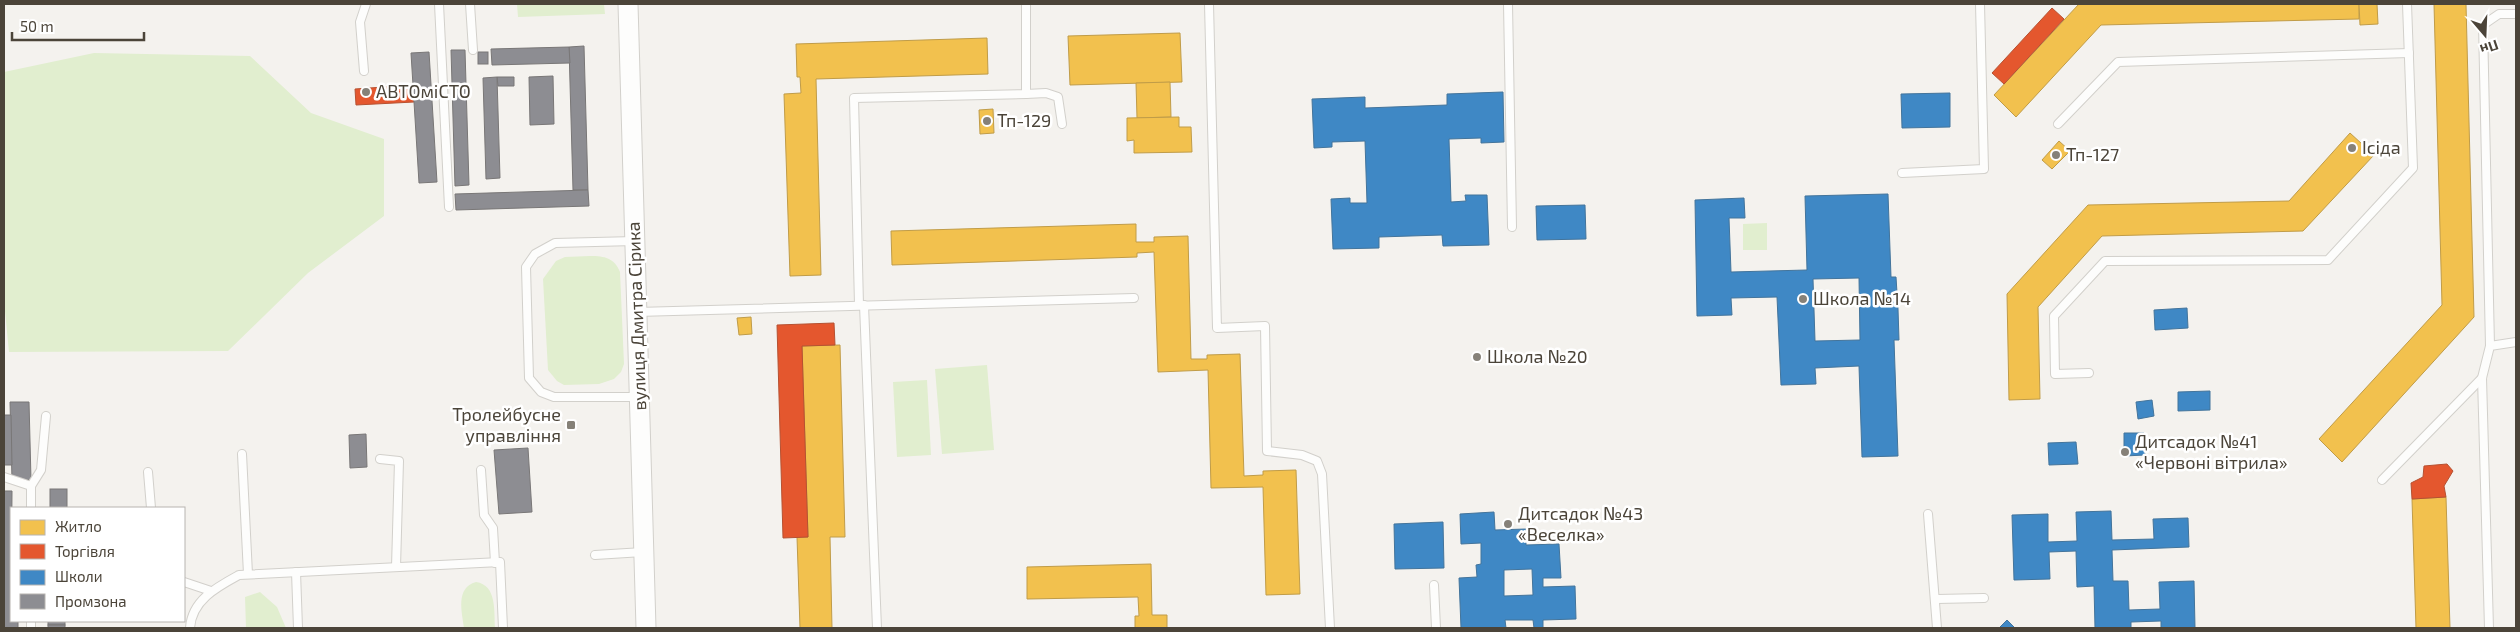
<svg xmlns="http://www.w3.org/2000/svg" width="2520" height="632" font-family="'Exo 2',sans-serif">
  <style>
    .green { fill: #e1eecf }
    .homes { fill: #f2c14e; stroke: #c09c48 }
    .shops { fill: #e4572e; stroke: #b65131 }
    .schools { fill: #3f88c5; stroke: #43749b; fill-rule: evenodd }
    .industry { fill: #8d8d92; stroke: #797777 }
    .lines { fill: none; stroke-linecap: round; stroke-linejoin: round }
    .service-casing { stroke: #d2d0cb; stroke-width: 10 }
    .tertiary-casing { stroke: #d2d0cb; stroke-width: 21 }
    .service { stroke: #fdfdfc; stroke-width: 8 }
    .tertiary { stroke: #fdfdfc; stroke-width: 19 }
    .poi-dot { fill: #868178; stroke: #fff; stroke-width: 2 }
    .labels { text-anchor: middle; stroke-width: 5; stroke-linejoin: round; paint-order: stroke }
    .poi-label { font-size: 18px; fill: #4b4439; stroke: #fff; text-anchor: start }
    .street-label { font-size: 18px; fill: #4b4439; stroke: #fff }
  </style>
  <rect width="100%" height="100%" fill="#f4f2ee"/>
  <g class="green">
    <path d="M517 4H604L605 14 518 17Z"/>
    <path d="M94 53 250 56 311 113 384 139V216L308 273 228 351 9 352 4 301V72Z"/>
    <path d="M1767 223V250H1743V224Z"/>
    <path d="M590 256C605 256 614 258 620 272L624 364 621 372 614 379 599 384 564 385 557 381 548 370 543 279 556 261 565 257Z"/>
    <path d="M987 365 994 450 942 454 935 369Z"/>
    <path d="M927 380 931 455 897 457 893 382Z"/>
    <path d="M476 582C497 585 494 611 495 628H464C462 612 455 588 476 582Z"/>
    <path d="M260 592 277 607 286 628H246L245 597Z"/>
  </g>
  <g class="homes">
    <path d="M2079 4H2359V19L2101 25 2016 117 1994 95Z"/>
    <path d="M2359 4H2377L2378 24 2360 25Z"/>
    <path d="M2434 4H2466L2474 317 2342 462 2319 439 2442 305Z"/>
    <path d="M1180 33 1182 82 1070 85 1068 36Z"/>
    <path d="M987 38 988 74 816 79 821 275 790 276 784 94 801 93 800 77H797L796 44Z"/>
    <path d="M1170 82 1171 117 1137 118 1136 83Z"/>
    <path d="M993 109 994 133 980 134 979 110Z"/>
    <path d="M1179 117V127H1191L1192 152 1134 153V140L1127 141V118Z"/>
    <path d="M2350 133 2374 155 2303 231 2102 236 2038 307 2040 399 2009 400 2007 294 2088 205 2289 201Z"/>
    <path d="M2059 141 2070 151 2052 169 2042 160Z"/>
    <path d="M1136 224V242H1154V237L1188 236 1191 359H1207V355L1240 354 1244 476 1263 475V471L1296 470 1300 594 1266 595 1263 487 1211 488 1208 370 1158 372 1154 252 1137 253V257L892 265 891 231Z"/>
    <path d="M751 317 752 334 739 335 737 318Z"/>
    <path d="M840 345 845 537H830L832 628H800L797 537H808L802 346Z"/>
    <path d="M2446 497 2450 628H2416L2412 499Z"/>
    <path d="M1151 564 1152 615H1167V628H1135V616H1139L1138 597 1027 599V567Z"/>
  </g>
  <g class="shops">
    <path d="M2052 8 2064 19 2004 84 1992 73Z"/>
    <path d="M413 85 414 102 356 105 355 89Z"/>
    <path d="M834 323 835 345 802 346 808 537 783 538 777 325Z"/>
    <path d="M2447 464 2453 471 2444 486 2446 497 2412 499 2411 483 2423 477 2424 466Z"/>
  </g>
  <g class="schools">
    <path d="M1503 92 1504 142 1481 143V138L1449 139 1451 202 1466 201 1465 195H1487L1489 245 1443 246 1442 235 1379 237V248L1333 249 1331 199 1350 198V203H1367L1365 141 1332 142V147L1314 148 1312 99 1365 97V108L1447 105V94Z"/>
    <path d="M1950 93V127L1902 128 1901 94Z"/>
    <path d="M1888 194 1891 277H1896L1898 309 1899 340H1894L1898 456 1862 457 1859 366 1815 368 1816 384 1781 385 1777 297 1731 298 1732 315 1697 316 1695 200 1744 198 1745 218H1729L1731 272 1807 270 1805 196ZM1859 278 1860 340 1815 341 1813 279Z"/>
    <path d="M1585 205 1586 239 1537 240 1536 206Z"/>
    <path d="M2187 308 2188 328 2155 330 2154 310Z"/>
    <path d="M2210 391V410L2178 411V392Z"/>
    <path d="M2152 400 2154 416 2138 419 2136 402Z"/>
    <path d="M2124 433H2144L2145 455 2124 456Z"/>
    <path d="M2076 442 2078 464 2049 465 2048 443Z"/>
    <path d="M2111 511 2112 540 2154 539 2153 519 2188 518 2189 547 2112 550 2113 581H2128L2129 610 2160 609 2159 582 2194 581 2195 628H2161V621L2131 622V628H2095L2094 586 2077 587 2076 551 2049 552 2050 579 2014 580 2012 515 2048 514V542L2077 541 2076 512Z"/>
    <path d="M1494 512 1495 530 1526 529V545L1559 544 1561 578H1543V587L1575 586 1576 619 1543 620V628H1534L1533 620H1505L1506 628H1461L1459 578 1477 577 1476 565 1481 564V543L1461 544 1460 514ZM1532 569 1533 595 1504 596V570Z"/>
    <path d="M1443 522 1444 568 1395 569 1394 524Z"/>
    <path d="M2007 620 2015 628H1999Z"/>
  </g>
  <g class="industry">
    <path d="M584 46 588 190H573L569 47Z"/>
    <path d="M569 47 570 63 492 65 491 49Z"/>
    <path d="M451 50H465L469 185 455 186Z"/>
    <path d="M429 52 437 182 419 183 411 53Z"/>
    <rect x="478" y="52" width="10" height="12"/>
    <path d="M553 76 554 124 530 125 529 77Z"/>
    <path d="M497 77H514V86H498Z"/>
    <path d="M497 77 500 178 486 179 483 78Z"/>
    <path d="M588 190 589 206 456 210 455 194Z"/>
    <path d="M10 402H29L31 480H12Z"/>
    <path d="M4 415H11L12 465H4Z"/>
    <path d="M366 434 367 467 350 468 349 435Z"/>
    <path d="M528 448 532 512 499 514 494 450Z"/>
    <rect x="50" y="489" width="17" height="19"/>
    <path d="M4 491H12L11 621H18V628H4Z"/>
    <rect x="48" y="621" width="17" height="4"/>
    <rect x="48" y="625" width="17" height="3"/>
  </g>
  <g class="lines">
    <g class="service-casing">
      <g id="service">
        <path d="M439 4 449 207"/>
        <path d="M470 4 473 50"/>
        <path d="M1209 4 1217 328 1265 326 1267 451 1302 455 1317 461 1322 474 1330 628"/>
        <path d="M1508 4 1512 227"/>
        <path d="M364 71 360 22 366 4"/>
        <path d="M1026 94 1046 93 1058 97 1062 124"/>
        <path d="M2058 124 2118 62 2409 53"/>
        <path d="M1902 173 1984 169 1980 4"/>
        <path d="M635 241 555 243 535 254 526 267 529 378 541 392 554 397H640"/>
        <path d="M859 305 854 98 1026 94V4"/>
        <path d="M864 305 877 628"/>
        <path d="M637 312 1134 298"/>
        <path d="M2490 346 2483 25 2499 14H2516"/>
        <path d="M2089 373 2055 374 2054 316 2105 261 2328 260 2413 168 2407 4"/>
        <path d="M242 454 248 574"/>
        <path d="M380 459 399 461 396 567"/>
        <path d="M481 470 484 515 493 528 495 563"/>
        <path d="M148 472 151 508"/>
        <path d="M4 477 31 486V508"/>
        <path d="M2382 480 2482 378"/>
        <path d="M31 486 41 470 46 416"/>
        <path d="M1928 514 1937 628"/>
        <path d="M595 555 643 552"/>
        <path d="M296 572 298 628"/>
        <path d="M184 582 211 591"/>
        <path d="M1434 585 1436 628"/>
        <path d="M1937 599 1984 598"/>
        <path d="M31 621V628"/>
        <path d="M190 628C192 600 217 587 239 575L500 562 503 628"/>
        <path d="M2489 628 2482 378 2490 346 2516 342"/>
      </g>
    </g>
    <g class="tertiary-casing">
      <path id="tertiary" d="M628 4 646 628"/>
    </g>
    <use href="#service" class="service"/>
    <use href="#tertiary" class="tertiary"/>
  </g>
  <g class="poi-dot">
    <circle cx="366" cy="92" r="5"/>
    <circle cx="987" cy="121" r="5"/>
    <circle cx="2352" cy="148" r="5"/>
    <circle cx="2056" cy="155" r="5"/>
    <circle cx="1803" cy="299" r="5"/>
    <circle cx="1477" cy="357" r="5"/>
    <rect x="566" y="420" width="10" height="10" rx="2.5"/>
    <circle cx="2125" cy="452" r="5"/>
    <circle cx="1508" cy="524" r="5"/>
  </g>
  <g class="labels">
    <g class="poi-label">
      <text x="376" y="98">АВТОміСТО</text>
      <text x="997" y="127">Тп-129</text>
      <text x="2362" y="154">Ісіда</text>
      <text x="2066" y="161">Тп-127</text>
      <text x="1813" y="305">Школа №14</text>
      <text x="1487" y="363">Школа №20</text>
      <text x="561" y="421" text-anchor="end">Тролейбусне<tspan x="561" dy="21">управління</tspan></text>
      <text x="2135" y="448">Дитсадок №41<tspan x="2135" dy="21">«Червоні вітрила»</tspan></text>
      <text x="1518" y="520">Дитсадок №43<tspan x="1518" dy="21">«Веселка»</tspan></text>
    </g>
    <g class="street-label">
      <text transform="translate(637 316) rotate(-92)" y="6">вулиця Дмитра Сірика</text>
    </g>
  </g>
  <rect width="2520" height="632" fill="none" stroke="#4b4439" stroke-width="10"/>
  <rect x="10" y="507" width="175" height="115" fill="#ffffff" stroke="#b7b4b0"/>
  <rect x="20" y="520" width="25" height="15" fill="#f2c14e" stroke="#b7b4b0"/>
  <text x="55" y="532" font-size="15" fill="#4b4439">Житло</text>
  <rect x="20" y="544" width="25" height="15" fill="#e4572e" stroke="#b7b4b0"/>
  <text x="55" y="557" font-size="15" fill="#4b4439">Торгівля</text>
  <rect x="20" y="570" width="25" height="15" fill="#3f88c5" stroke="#b7b4b0"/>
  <text x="55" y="582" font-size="15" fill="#4b4439">Школи</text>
  <rect x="20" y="594" width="25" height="15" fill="#8d8d92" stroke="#b7b4b0"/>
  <text x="55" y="607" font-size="15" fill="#4b4439">Промзона</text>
  <g transform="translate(2485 35) rotate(161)" stroke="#ffffff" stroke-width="4" paint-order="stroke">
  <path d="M0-4L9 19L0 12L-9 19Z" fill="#4b4439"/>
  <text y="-8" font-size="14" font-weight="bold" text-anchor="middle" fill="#4b4439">Пн</text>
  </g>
  <path d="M12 32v8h132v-8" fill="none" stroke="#4b4439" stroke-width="2.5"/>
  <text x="20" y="32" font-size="15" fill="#4b4439" stroke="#ffffff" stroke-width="4" paint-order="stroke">50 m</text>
</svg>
